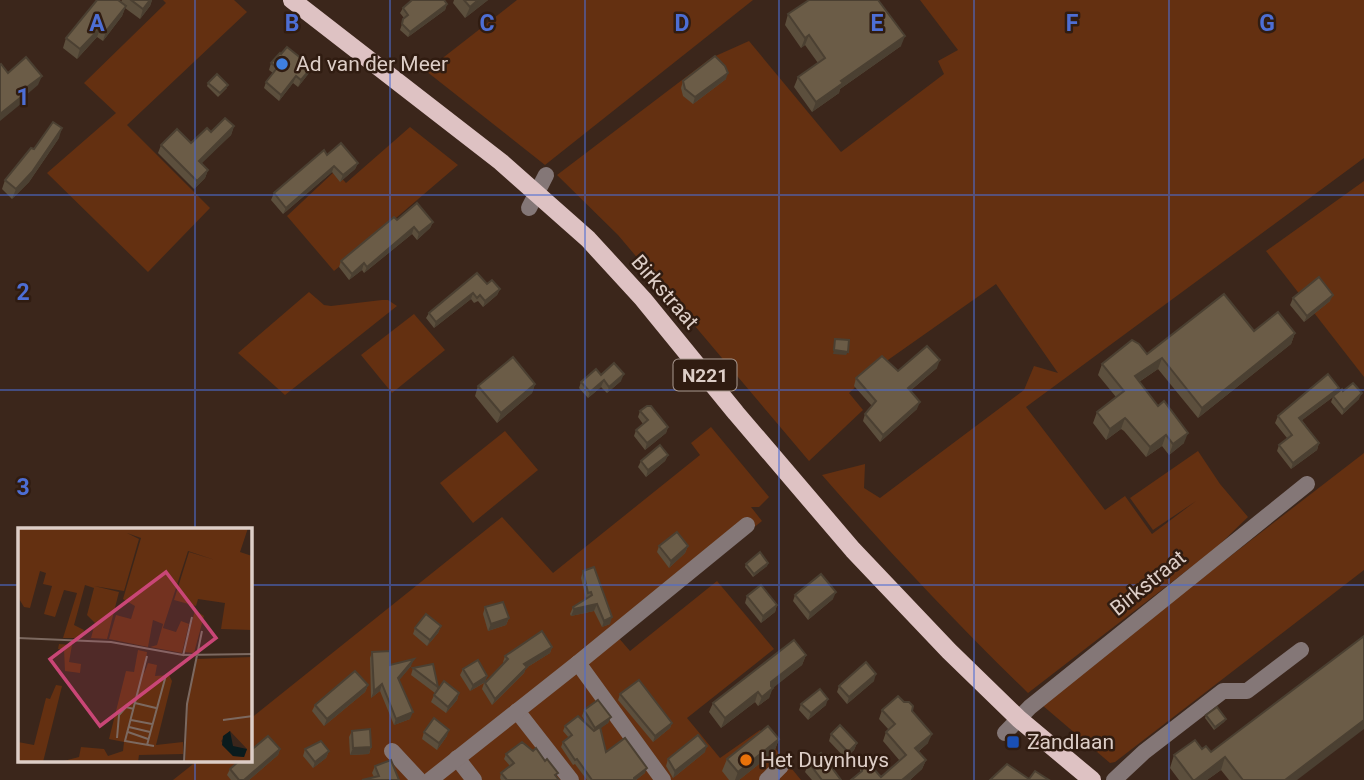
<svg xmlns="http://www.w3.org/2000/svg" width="1364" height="780" font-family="Roboto,sans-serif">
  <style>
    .green { fill: #643011 }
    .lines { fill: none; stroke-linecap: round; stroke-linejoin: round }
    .minor { stroke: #847777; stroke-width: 16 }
    .major { stroke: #dec2c3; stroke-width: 18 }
    .wall { fill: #5c4f3d }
    .shaded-wall { fill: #4b4032 }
    .building { fill: #6b5c47; stroke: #4b4032; stroke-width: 2 }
    .grid { fill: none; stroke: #4d6ed4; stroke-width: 2; stroke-opacity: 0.55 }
    .shop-dot { fill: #3f7fe0; stroke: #301c11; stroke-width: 2.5 }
    .transit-dot { fill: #1a4fb4; stroke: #301c11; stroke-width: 2.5 }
    .food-dot { fill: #e8710a; stroke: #301c11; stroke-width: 2.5 }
    .labels { text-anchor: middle; stroke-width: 5; stroke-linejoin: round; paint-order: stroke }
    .shield { fill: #301c11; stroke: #a99990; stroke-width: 2 }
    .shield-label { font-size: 19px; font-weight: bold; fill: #ddcec7 }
    .poi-label { font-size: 21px; fill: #ddcec7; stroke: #301c11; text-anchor: start }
    .street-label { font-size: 21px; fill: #ddcec7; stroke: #301c11 }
    .inset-road { fill: none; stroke: #7c6960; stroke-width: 2 }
    .view { fill: #c94676; fill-opacity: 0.15; stroke: #c94676; stroke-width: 3.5 }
    .inset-edge { fill: none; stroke: #ddcec7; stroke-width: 3.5 }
    .grid-label { font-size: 23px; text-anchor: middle; font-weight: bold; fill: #4d6ed4; stroke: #301c11; stroke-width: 5; stroke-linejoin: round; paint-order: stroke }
  </style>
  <rect width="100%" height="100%" fill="#3b261b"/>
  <g class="green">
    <path d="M163 0H234L247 12 127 125 210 208 148 272 47 173 116 113 84 83 166 3Z"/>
    <path d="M517 0H753L545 165 426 71Z"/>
    <path d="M920 0H1364V158L1026 407 1105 510 1125 496 1152 534 1196 501 1153 530 1130 498 1198 451 1220 484 1248 517 1216 548 1028 693C956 623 888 551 822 475L865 464 864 488 880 498 1024 390 1034 366 1058 373 996 284 878 367 849 393 863 410 809 461 618 235 557 175 711 58 749 41 841 152 944 74 938 61 958 50Z"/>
    <path d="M410 127 458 165 334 271 287 216 335 171 346 183Z"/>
    <path d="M1364 181V377L1266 251Z"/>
    <path d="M309 292 324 305 331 306 382 300H388L397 306 285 395 238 353Z"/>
    <path d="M414 314 445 350 392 393 361 355Z"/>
    <path d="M711 427 769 497 759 507H751L762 521 617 636 630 651 717 581 774 649 687 718 720 758 760 730 801 780H173L197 761H250V719L502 517 553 573 700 455 691 443Z"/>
    <path d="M505 431 538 470 473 523 440 483Z"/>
    <path d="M1364 453V570L1115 762 1110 763 1042 705 1119 642Z"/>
  </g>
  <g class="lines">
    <g class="minor">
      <path d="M529 208 546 175"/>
      <path d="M578 663 663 780"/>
      <path d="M517 711 571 780"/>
      <path d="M1005 733 1030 707 1307 484"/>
      <path d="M392 751 419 780"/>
      <path d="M457 758 474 780"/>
      <path d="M430 780 578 663 747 525"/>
      <path d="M767 780 781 766"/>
      <path d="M1114 780 1144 752 1223 691H1247L1301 650"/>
    </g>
    <path class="major" d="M292 0 501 162 588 239 643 299 736 413 853 550 949 651 1019 719 1092 780"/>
  </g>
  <g class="wall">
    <path d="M122 0H152L150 6 140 19 125 8 122 16 103 41 97 37 77 59 63 48 66 38 121 2Z"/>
    <path d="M454 0H488L465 18 453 3Z"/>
    <path d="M447 4 445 10 408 37 400 30 404 18 400 13 403 8Z"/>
    <path d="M788 14 901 46 840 89 839 93 812 112 794 87 798 77 818 63 805 45 801 48 785 25Z"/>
    <path d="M271 63 309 73 298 87 293 83 279 101 264 88 266 82 273 73 269 70Z"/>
    <path d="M726 79 693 104 683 96 681 88 683 81Z"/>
    <path d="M208 83 227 88 218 97 207 86Z"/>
    <path d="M234 126 231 135 201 163 208 170 205 178 194 189 158 153 161 145 191 143 211 132Z"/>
    <path d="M59 138 29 182 12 199 2 189 5 180 34 149Z"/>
    <path d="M327 155 358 163 355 169 340 182 332 172 283 214 271 200 274 193Z"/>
    <path d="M397 220 433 222 430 228 417 240 412 234 364 273 362 270 349 280 339 267 341 261Z"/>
    <path d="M487 284 500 289 497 295 483 307 478 301 474 303 471 299 434 328 426 318 429 313Z"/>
    <path d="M1293 298 1330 301 1304 322 1290 305Z"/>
    <path d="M1254 331 1295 333 1291 344 1198 418 1158 369 1139 382 1184 443 1169 455 1162 446 1146 457 1124 431 1121 429 1106 440 1093 423 1097 412 1116 397 1098 375 1102 364Z"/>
    <path d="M937 368 910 391 917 409 880 442 863 421 865 414 872 406 854 386 856 378 898 371Z"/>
    <path d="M601 375 621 381 607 393 601 387 588 398 579 388 581 382Z"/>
    <path d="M535 384 532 393 497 423 475 396 478 386Z"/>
    <path d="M1339 388 1337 393 1343 391 1359 399 1342 415 1331 402 1333 397 1302 420 1319 443 1317 450 1291 469 1277 451 1279 445 1287 438 1275 423 1278 416Z"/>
    <path d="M640 411 668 427 666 433 645 450 634 436 636 430 643 424 638 417Z"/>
    <path d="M668 455 665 461 646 477 638 467 641 461Z"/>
    <path d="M659 546H688L685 553 669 568 657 552Z"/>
    <path d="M768 563 767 566 753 577 745 567 746 564Z"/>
    <path d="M583 571 610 624 602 627 594 611 571 616 570 614 573 607 586 599 581 578Z"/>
    <path d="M795 595 833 599 808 620 793 601Z"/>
    <path d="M747 596 777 605 775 612 761 623 745 603Z"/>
    <path d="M485 607 509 618 506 625 488 631 483 614Z"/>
    <path d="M441 626 438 633 427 646 413 634 415 628Z"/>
    <path d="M552 647 550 653 526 668 524 673 492 705 482 689 484 683 470 691 460 675 463 669 487 676 485 682 504 663 503 662 505 656Z"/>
    <path d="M372 652 390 665 411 666 399 680 410 719 394 725 380 691 371 698 370 658Z"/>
    <path d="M806 655 802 665 772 688 769 698 758 706 755 702 721 728 709 712 713 703Z"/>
    <path d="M413 668 438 687 436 692 459 693 457 700 446 713 431 702 435 693 411 675Z"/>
    <path d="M874 681 847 704 837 692 839 686Z"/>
    <path d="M368 685 365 692 324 726 312 711 315 705Z"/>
    <path d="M620 694 672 723 670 728 653 742 618 700Z"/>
    <path d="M801 704 826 705 808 720 799 710Z"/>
    <path d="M584 710 611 717 608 723 600 728 606 752 645 773 636 780H587L575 764 573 765 561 747 563 742 569 738 563 731 565 726 587 725 582 716Z"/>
    <path d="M882 710 912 711 928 743 918 752 926 760 922 769 910 780H851L860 773V767L864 758 881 777 900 761 883 741 886 732 889 730 879 719Z"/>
    <path d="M1206 715 1226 719 1224 722 1214 730 1205 718Z"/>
    <path d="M352 731 371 747 369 754 350 755 349 737Z"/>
    <path d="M424 732 447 736 437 750 422 739Z"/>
    <path d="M831 734 857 743 854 750 845 758 829 741Z"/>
    <path d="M779 739 774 752 739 780H729L722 771 727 759Z"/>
    <path d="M280 749 278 755 249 780H231L227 775 230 769Z"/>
    <path d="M305 749 329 751 326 758 313 768 303 756Z"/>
    <path d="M1202 749 1211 752 1297 780H1229L1221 770 1207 780H1179L1170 768 1174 755Z"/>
    <path d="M705 752 673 778 666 766 668 759Z"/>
    <path d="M506 754 556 777 559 780H501L500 778 501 773 510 766 504 759Z"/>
    <path d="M809 763 841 780H812L805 772Z"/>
    <path d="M375 766 399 780 374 777 372 773Z"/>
  </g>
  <g class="shaded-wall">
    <path d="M150 0H152L150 6 140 19 143 9Z"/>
    <path d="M478 0H488L465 18 470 7Z"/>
    <path d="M447 4 445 10 408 37 410 32Z"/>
    <path d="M126 6 122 16 103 41 106 31Z"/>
    <path d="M101 27 97 37 77 59 80 49Z"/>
    <path d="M809 35 805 45 801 48 805 38Z"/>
    <path d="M905 36 901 46 840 89 839 93 812 112 816 102 841 81Z"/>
    <path d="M312 67 309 73 298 87 301 80Z"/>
    <path d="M728 73 726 79 693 104 695 97Z"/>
    <path d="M42 76 38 85 25 96 22 103 0 121V114L23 90Z"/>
    <path d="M296 76 293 83 279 101 281 95Z"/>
    <path d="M234 126 231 135 196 169 199 161Z"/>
    <path d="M62 128 59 138 29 182 12 199 16 189Z"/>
    <path d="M358 163 355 169 340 182 343 175Z"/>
    <path d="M334 166 332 172 283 214 286 208Z"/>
    <path d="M208 170 205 178 194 189 197 181Z"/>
    <path d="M433 222 430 228 417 240 419 233Z"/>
    <path d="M414 227 412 234 364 273 367 267Z"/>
    <path d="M364 263 362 270 349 280 352 274Z"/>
    <path d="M500 289 497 295 483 307 485 301Z"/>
    <path d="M473 293 471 299 434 328 436 322Z"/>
    <path d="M1333 295 1330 301 1304 322 1307 316Z"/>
    <path d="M1295 333 1291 344 1198 418 1202 408Z"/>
    <path d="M834 350 848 352 846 355 833 354Z"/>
    <path d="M1162 358 1158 369 1131 387 1135 376Z"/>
    <path d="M940 360 937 368 905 395 908 388Z"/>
    <path d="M624 374 621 381 607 393 609 387Z"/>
    <path d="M604 380 601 387 588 398 590 392Z"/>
    <path d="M535 384 532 393 497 423 501 413Z"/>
    <path d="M1339 388 1337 394 1297 424 1299 418Z"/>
    <path d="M1362 393 1359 399 1342 415 1344 410Z"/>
    <path d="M920 402 917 409 880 442 883 435Z"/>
    <path d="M1125 418 1121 429 1106 440 1110 429Z"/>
    <path d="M668 427 666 433 645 450 647 443Z"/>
    <path d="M1188 433 1184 443 1169 455 1173 444Z"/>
    <path d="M1166 435 1162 446 1146 457 1150 447Z"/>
    <path d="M1319 443 1317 450 1291 469 1293 463Z"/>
    <path d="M668 455 665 461 646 477 648 470Z"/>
    <path d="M688 546 685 553 669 568 671 561Z"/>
    <path d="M768 563 767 566 753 577 754 574Z"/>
    <path d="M836 592 833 599 808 620 810 613Z"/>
    <path d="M597 604 594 611 571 616 574 609Z"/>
    <path d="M777 605 775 612 761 623 763 616Z"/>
    <path d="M612 617 610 624 602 627 604 621Z"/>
    <path d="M509 618 506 625 488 631 491 624Z"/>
    <path d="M441 626 438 633 427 646 430 640Z"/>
    <path d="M552 647 550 653 526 668 524 673 492 705 495 699 524 664Z"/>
    <path d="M806 655 802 665 768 692 771 682Z"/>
    <path d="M414 659 411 666 396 684 398 678Z"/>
    <path d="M876 674 874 681 847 704 849 697Z"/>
    <path d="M487 676 485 682 470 691 473 685Z"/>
    <path d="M382 684 380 691 371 698 374 691Z"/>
    <path d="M368 685 365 692 324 726 327 719Z"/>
    <path d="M773 688 769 698 758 706 762 697Z"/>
    <path d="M758 692 755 702 721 728 725 718Z"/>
    <path d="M459 693 457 700 446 713 448 707Z"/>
    <path d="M828 699 826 705 808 720 811 713Z"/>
    <path d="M413 712 410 719 394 725 396 719Z"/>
    <path d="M611 717 608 723 593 734 595 728Z"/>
    <path d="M1226 719 1224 722 1214 730 1215 727Z"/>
    <path d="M1364 720V729L1297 780H1285Z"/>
    <path d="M672 723 670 728 653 742 655 736Z"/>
    <path d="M449 730 447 736 437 750 439 743Z"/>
    <path d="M932 734 928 743 912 757 915 748Z"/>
    <path d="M779 739 774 752 739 780H735L738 772Z"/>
    <path d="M857 743 854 750 845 758 848 752Z"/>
    <path d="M707 746 705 752 673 778 675 771Z"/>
    <path d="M371 747 369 754 350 755 353 748Z"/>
    <path d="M280 749 278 755 249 780H244Z"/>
    <path d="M329 751 326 758 313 768 315 762Z"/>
    <path d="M1225 757 1221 770 1207 780H1195Z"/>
    <path d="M926 760 922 769 910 780H902Z"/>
    <path d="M647 768 645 773 636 780H633L634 778Z"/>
  </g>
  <g class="building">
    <path d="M97 0H118L126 6 106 31 101 27 80 49 66 38Z"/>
    <path d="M131 0H150L143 9Z"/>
    <path d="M412 0H444L447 4 410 32 402 24 403 19 408 15 403 8Z"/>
    <path d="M464 0H478L470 7Z"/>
    <path d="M809 0H878L905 36 841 81 843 83 816 102 798 77 825 58 809 35 805 38 788 14Z"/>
    <path d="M287 47 312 67 301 80 296 76 281 95 266 82 277 68 271 63 280 53 281 54Z"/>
    <path d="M715 56 725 66 728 73 695 97 685 89 683 81Z"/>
    <path d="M26 57 42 76 23 90 25 94 0 114V65L1 64 8 73Z"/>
    <path d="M217 74 228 85 220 93 208 83Z"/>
    <path d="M225 118 234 126 199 161 208 170 197 181 161 145 177 129 191 143 207 128 211 132Z"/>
    <path d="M53 122 62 128 32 172 16 189 5 180 31 148 34 149Z"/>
    <path d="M341 143 358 163 343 175 334 166 286 208 274 193 324 150 327 155Z"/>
    <path d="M417 203 433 222 419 233 414 227 367 267 364 263 352 274 341 261 394 217 397 220Z"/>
    <path d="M477 273 487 284 492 280 500 289 485 301 480 295 477 298 473 293 436 322 429 313Z"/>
    <path d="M1319 277 1333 295 1307 316 1293 298Z"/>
    <path d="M1224 294 1254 331 1278 312 1295 333 1202 408 1162 358 1135 376 1158 406 1164 401 1188 433 1173 444 1166 435 1150 447 1127 420 1125 418 1110 429 1097 412 1124 391 1102 364 1132 340 1139 344 1147 354Z"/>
    <path d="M835 339 849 340 848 352 834 350Z"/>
    <path d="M927 346 940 360 908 388 920 402 883 435 865 414 876 401 856 378 882 356 898 371Z"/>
    <path d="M513 357 535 384 501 413 478 386Z"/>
    <path d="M614 363 624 374 609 387 604 380 590 392 581 382 596 369 601 375Z"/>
    <path d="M1328 374 1339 388 1299 418 1319 443 1293 463 1279 445 1292 435 1278 416Z"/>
    <path d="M1353 383 1362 393 1344 410 1333 396 1342 389 1343 391Z"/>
    <path d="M647 406H651L668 427 647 443 636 430 648 420 640 411Z"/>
    <path d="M660 445 668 455 648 470 641 461Z"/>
    <path d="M677 532 688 546 671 561 659 546Z"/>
    <path d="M760 552 768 563 754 574 746 564Z"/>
    <path d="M594 567 612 617 604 621 597 604 574 609 573 607 592 595 591 592 588 593 583 571Z"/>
    <path d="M821 574 836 592 810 613 795 595Z"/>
    <path d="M761 585 777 605 763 616 747 596Z"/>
    <path d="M503 602 509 618 491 624 485 607Z"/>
    <path d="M426 614 441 626 430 640 415 628Z"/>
    <path d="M542 631 552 647 524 664 527 667 495 699 485 683 508 659 505 656Z"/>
    <path d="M1364 636V720L1285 780H1243L1225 757 1195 780H1193L1174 755 1195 740 1202 749 1206 746 1211 752Z"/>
    <path d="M794 640 806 655 771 682V686L773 688 762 697 758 692 725 718 713 703Z"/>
    <path d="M390 651V665L414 659 398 678 413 712 396 719 382 684 374 691 372 652Z"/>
    <path d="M478 660 487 676 473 685 463 669Z"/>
    <path d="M866 662 876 674 849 697 839 686Z"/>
    <path d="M433 664 438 687 413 668Z"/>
    <path d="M355 671 368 685 327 719 315 705Z"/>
    <path d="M639 680 672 723 655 736 620 694Z"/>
    <path d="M444 681 459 693 448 707 434 695Z"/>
    <path d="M820 689 828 699 811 713 801 704Z"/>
    <path d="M898 696 904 702H909L913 706 912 711 932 734 915 748 926 760 902 780H851L862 771 864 758 881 777 906 755 886 732 895 724 882 710Z"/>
    <path d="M598 700 611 717 595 728 584 710Z"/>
    <path d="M1217 707 1226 719 1215 727 1206 715Z"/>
    <path d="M578 716 594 731 600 727 606 752 625 738 647 768 634 778V780H592L577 759 575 760 563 742 572 735 565 726Z"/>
    <path d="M434 718 449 730 439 743 424 732Z"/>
    <path d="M840 725 857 743 848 752 831 734Z"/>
    <path d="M768 726 779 739 738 772 727 759Z"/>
    <path d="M370 729 371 747 353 748 352 731Z"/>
    <path d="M698 735 707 746 675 771 668 759Z"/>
    <path d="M268 736 280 749 244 780H239L230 769 239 761H250V751Z"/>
    <path d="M321 741 329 751 315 762 305 749Z"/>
    <path d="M522 742 533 751 536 748 545 761 547 759 558 773 555 775 559 780H507L501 773 514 763 506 754Z"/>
    <path d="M821 753 841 780H822L809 763Z"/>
    <path d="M391 760 399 780H362L379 776 375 766Z"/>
    <path d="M1007 764 1029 779 1035 771 1049 780H990Z"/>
  </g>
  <path class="grid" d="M195 0V530M390 0V780M585 0V780M779 0V780M974 0V780M1169 0V780M0 195H1364M0 390H1364M0 585H19M250 585H1364M195 761V780"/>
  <circle class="shop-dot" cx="282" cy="64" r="7"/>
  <rect class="transit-dot" x="1006" y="735" width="14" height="14" rx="3.5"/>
  <circle class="food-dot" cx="746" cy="760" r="7"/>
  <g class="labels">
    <rect class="shield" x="673.5" y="359.5" width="63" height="31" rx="5"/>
    <g class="shield-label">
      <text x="705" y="382">N221</text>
    </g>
    <g class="poi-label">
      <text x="296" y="71">Ad van der Meer</text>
      <text x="1027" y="749">Zandlaan</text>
      <text x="760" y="767">Het Duynhuys</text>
    </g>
    <g class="street-label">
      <text transform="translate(665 292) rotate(49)" y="7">Birkstraat</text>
      <text transform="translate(1148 583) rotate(-39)" y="7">Birkstraat</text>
    </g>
  </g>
  <g transform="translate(18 528)">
    <rect width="234" height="234" fill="#3b261b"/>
    <path d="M0 0H230L222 24 234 28V102L203 101 207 75 180 71 178 78 156 72 171 24 197 32 170 23 145 100 158 104 163 93 171 96 164 125 132 119 139 117 145 96 135 92 130 119 91 111 98 87 113 91 117 78 105 71 123 10 109 5 121 11 106 63 76 58 101 64 89 111 73 110 77 95 69 87 76 60 67 57 56 97 66 102 64 110H45L59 65 46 62 37 89 26 86 34 58 25 56 28 45 22 43 12 80 6 79 0 69ZM177 82 186 88 176 125 166 124ZM41 116 54 117 51 134 63 136 62 145 47 143 46 121H40ZM120 122 129 124 126 146 130 135 139 137 137 148 151 147 154 153 138 217 165 214V226L121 227 120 234H42L61 229 63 219 86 221 90 228 105 223 106 214 91 211 108 143 116 144ZM234 129V234H167L170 170 178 131ZM212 203 229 221 226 229 215 228 203 213ZM38 157 44 158 25 234H0V214L16 217 28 170 32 171Z" fill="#643011" fill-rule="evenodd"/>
    <path d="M212 203 215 218 229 221 226 229 215 228 204 217 205 208Z" fill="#0a1b1d"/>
    <path class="inset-road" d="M0 110 93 114 165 127 235 126M129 128 107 213 136 218M165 128 174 89M117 175 138 180M113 192 134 196M205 192 235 188M111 199 132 204M110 204 130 211M99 210 101 187 108 179 116 181M129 217 148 147M166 234 169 176 184 103"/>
    <path class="view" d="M148 44 198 110 82 198 32 131Z"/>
    <rect width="234" height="234" class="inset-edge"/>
  </g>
  <g class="grid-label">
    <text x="97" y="31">A</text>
    <text x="292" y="31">B</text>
    <text x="487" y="31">C</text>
    <text x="682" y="31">D</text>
    <text x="877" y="31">E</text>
    <text x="1072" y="31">F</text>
    <text x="1267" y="31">G</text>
    <text x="23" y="105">1</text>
    <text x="23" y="300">2</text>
    <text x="23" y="495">3</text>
  </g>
</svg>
